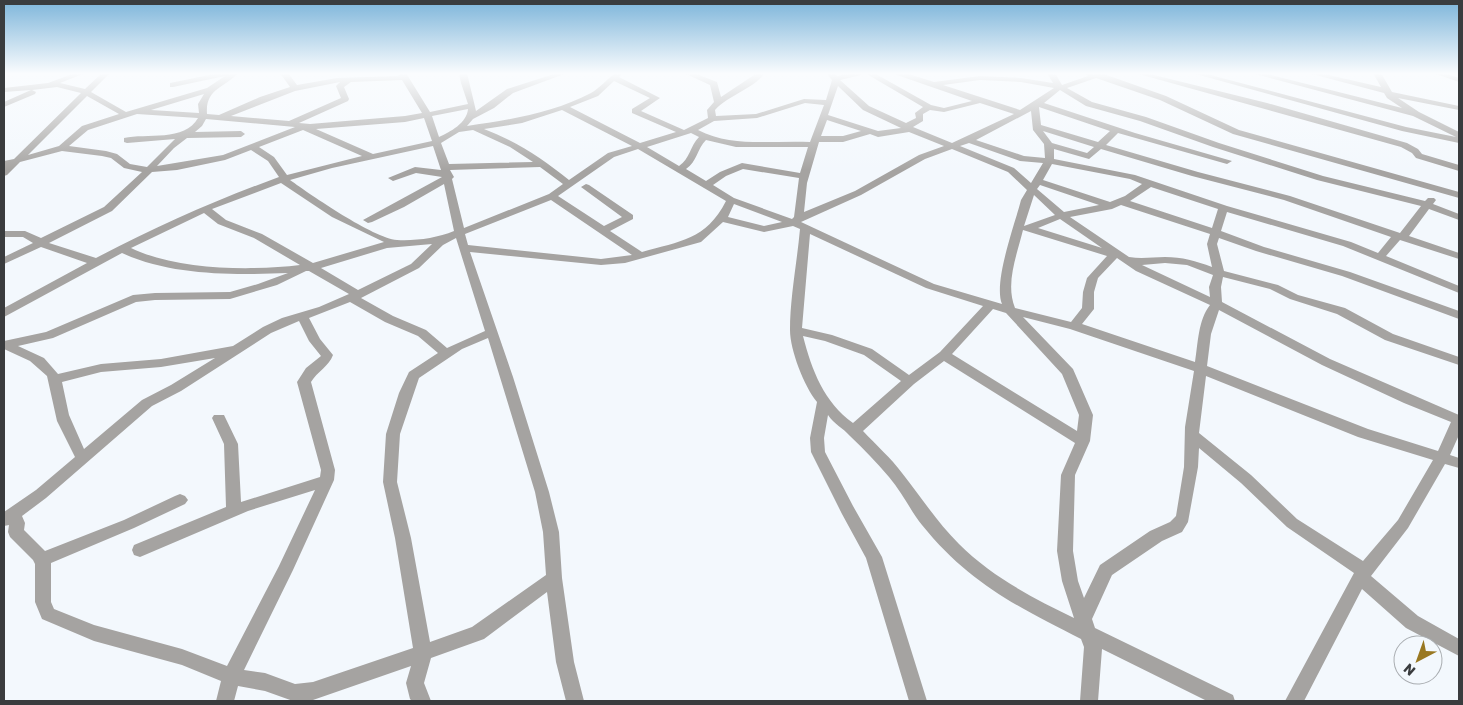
<svg xmlns="http://www.w3.org/2000/svg" width="1463" height="705" font-family="Rubik,sans-serif">
  <style>
    .lines { fill: none; stroke-linecap: round; stroke-linejoin: round }
    .minor { fill: #a5a3a1; fill-rule: evenodd }
  </style>
  <rect width="100%" height="100%" fill="#f3f8fd"/>
  <g class="lines">
    <g class="minor">
      <path d="M75 73H85L60 83 85 89 102 73H110L91 92 126 112 207 88 225 76 173 87H170V83L219 73H238C225 88 205 88 207 114L219 115 260 97 290 87 280 73H288L297 85 337 78 397 76 400 75 398 73H406L430 112 468 104 461 83 459 73H467L476 111 507 89 557 73H567L513 93 494 108 473 119 467 126C509 120 553 113 591 93 600 88 607 79 615 73H623L619 77 660 98 641 111 684 130 708 118 707 110 714 102 710 85 684 73H694L717 82 721 97 757 73H765C753 89 729 95 715 110L716 116 756 114 804 99 826 100 832 80 826 73H834L837 76 851 73H862L861 75 840 80 869 106 906 123 916 118 915 113 923 107 865 73H874L931 105 944 108 972 101 897 75 896 73H906L934 82 980 76 1021 78 1053 83 1047 73H1055L1062 85 1088 76 1083 73H1101L1166 96 1239 130 1459 192V198L1233 134 1160 100 1096 78 1067 88 1092 102 1146 117 1219 143 1323 176 1425 201 1428 198H1434L1436 200 1433 204 1459 214V220L1429 209 1409 236 1459 253V259L1400 240 1386 256 1459 286V293L1343 246 1227 212 1221 231 1264 247 1350 272 1459 311V319L1342 276 1256 251 1219 238 1217 244 1224 271 1278 285 1298 295 1345 308 1393 334 1459 357V365L1385 340 1337 314 1290 299 1270 289 1223 277 1221 287 1222 302 1330 359 1459 415V435L1450 455 1459 458V468L1445 464 1408 528 1371 576 1418 616 1459 639V656L1406 628 1362 589 1304 701H1285L1354 573 1287 527 1241 483 1199 448 1198 467 1188 522 1182 532 1162 541 1112 575 1092 619 1095 628 1233 695 1235 701H1207L1102 649 1098 701H1080L1084 647 1081 639C1016 606 969 583 922 525 910 510 902 492 889 477 877 463 864 449 850 436 843 428 834 424 828 415L824 438 825 452 853 506 882 557 927 701H909L866 558 842 514 811 452 810 438 817 402C804 386 790 350 790 330 790 298 797 262 800 229L793 226 764 232 723 222 701 242 625 263 601 265 470 252 513 377 549 492 559 532 562 578 574 662 584 701H566L556 662 547 592 484 639 431 658 424 683 431 701H412L410 699 406 683 411 666 313 700 293 701 265 691 238 686 234 701H216L221 681 182 665 94 641 42 619 35 602V564L33 560 10 537 8 532 9 525 4 526V512L36 490 75 457 57 421 47 376 30 361 4 349V341L46 332 133 295 155 293 230 292 258 284 288 273C234 275 172 276 122 253L4 317V308L87 263 41 247 4 264V257L33 243 23 237H4V231H25L41 238 104 207 142 172 124 168 111 158 102 156 62 151 20 162 7 175 4 176 5 166 4 167V161L14 159 81 93 57 87 32 90 36 92 35 94 4 107V102L31 90 4 92V88L48 83ZM402 80 422 113 405 116 310 124 299 123 348 101 349 99 344 87 351 82ZM980 80 1021 82 1054 88 1020 110 943 85ZM614 81 650 98 632 109V113L676 132 640 143 570 107 598 96ZM340 82 336 86 341 98 289 121 231 116 295 91ZM838 86 863 110 901 128 878 131 828 115ZM1060 90 1086 106 1140 121 1213 147 1317 180 1421 206 1400 233 1290 196 1198 172 1106 145 1118 133 1227 164 1232 161 1135 133 1044 103ZM204 94 198 104 199 113 151 110ZM87 96 119 114 82 126 59 146 28 155ZM805 103 824 105 810 142C772 140 733 148 698 130L714 121 757 118ZM980 103 1014 114 952 143 913 127 923 121V114L930 110 944 112ZM1039 107 1110 131 1098 142 1041 125ZM468 109C467 123 450 132 439 137L432 116ZM562 110 632 146 608 153 569 180C543 159 516 141 484 129L522 123ZM1031 111 1033 130 1044 144 1045 158 1024 156 976 140ZM137 114 198 118C185 142 146 133 124 138V142L127 143 175 139 147 167 130 164 117 154 106 151 69 146 88 130ZM424 118 432 141 373 154 316 129 405 122ZM206 119 295 127 223 155 157 166 174 148 187 138 241 137 245 134 241 131 195 132 202 126ZM827 120 861 131 843 136H821ZM303 130 362 156 287 175 274 157 259 147ZM473 130 510 147 533 162 449 164 441 143 459 132ZM1043 131 1094 147 1087 153 1052 143ZM909 132 944 146 919 155 855 191 804 212 807 183 819 142H843L870 134 878 137ZM691 133 699 137C690 146 690 159 679 166L647 147ZM706 140 736 147H808L800 173 742 163 720 172 706 181 686 169C697 162 697 149 706 140ZM969 143 1020 161 1043 163 1031 183 1014 168 960 146ZM433 146 441 170 415 167 388 178 393 181 416 173 442 177 363 220 368 223 372 222 404 207 444 184 454 231C437 238 416 241 397 240 373 238 311 195 290 180L332 168ZM638 149 726 201C706 240 680 241 642 252L610 231 633 219V215L589 185 586 184 581 187 622 217 604 226 558 196 614 157ZM952 149 1008 172 1027 190 1021 200C1015 224 993 282 1002 304L934 284 801 222 861 195 925 159ZM1054 149 1089 159 1101 149 1192 176 1284 200 1391 237 1378 253 1351 242 1227 206 1135 175 1054 159ZM251 150 268 161 279 177C216 200 155 227 96 258L49 243 112 211 152 172 177 170 225 160ZM1052 164 1130 179 1142 184 1125 196 1110 202 1043 180ZM540 167 563 184 549 194 464 228 452 179 454 177 450 170ZM743 169 799 178 794 217 792 219 734 198 713 185 726 176ZM281 183 332 217 384 242 313 263 262 234 226 220 212 209ZM1040 185 1099 205 1064 212 1037 189ZM1151 187 1218 209 1212 228 1130 201ZM1034 195 1055 215 1024 226ZM551 200 632 255 601 259 468 245 465 234ZM734 204 782 222 764 226 728 217ZM1121 205 1210 234 1207 244 1212 267C1196 261 1182 257 1165 257 1153 257 1142 259 1129 257L1070 217 1112 209ZM204 213 218 224 254 238 300 265C250 271 176 270 131 248ZM1060 219 1102 248 1038 228ZM1023 230 1107 256 1087 278 1083 292 1082 308 1071 322 1015 308C1005 283 1017 255 1023 230ZM810 234 926 288 983 306 940 352 909 375 872 349 832 335 802 328ZM456 238 485 331 447 348 426 330 393 316 361 298 419 268 443 245ZM432 244 411 264 358 290 321 268 387 248ZM1117 258 1136 271 1210 305C1198 320 1198 344 1195 362L1082 324 1094 309V292L1098 278ZM1165 263 1187 265 1213 275 1209 287 1210 297 1142 265ZM306 271H309L349 294 319 307 282 318 263 327 233 346 161 359 101 364 58 374 44 358 18 346 53 338 136 302 155 300 230 299 277 285ZM350 302 385 322 418 336 438 353 409 372 399 393 386 434 383 482 395 538 413 648 313 682 295 684 265 673 244 670 293 570 334 480 335 470 311 382C317 372 329 366 333 355L320 339 309 318ZM993 309 1006 313 1062 374 1079 415 1077 431 952 354ZM1219 310 1322 365 1404 403 1451 422 1438 451 1368 429 1207 366 1211 334ZM1023 317 1070 329 1194 371 1185 427 1184 467 1176 516 1170 522 1150 531 1100 565 1084 598 1078 581 1073 551 1075 475 1090 441 1093 415 1073 369ZM299 321 309 341 321 356 306 368 297 382 321 470 320 477 241 502 238 444 224 415H214L212 418 224 444 226 507 134 545 132 550 134 555 140 557 248 511 315 490 279 566 227 666 182 649 94 625 54 609 51 602V563L134 528 185 504 188 500 185 496 180 494 175 496 124 520 45 551 24 530 25 523 22 516 46 498 152 406 181 391 271 333ZM803 336 825 341 864 355 901 381 853 423C824 402 812 371 803 336ZM488 338 535 492 543 532 546 575 472 627 430 642 411 538 397 482 400 434 419 378 462 349ZM215 358 171 385 142 400 84 449 69 415 62 382 101 372 161 367ZM944 361 1075 443 1061 475 1057 551 1062 581 1074 618C1033 598 992 577 959 544 937 522 921 497 902 473 891 458 876 445 863 431L914 384ZM1206 376 1358 437 1433 460 1398 520 1363 561 1297 519 1251 475 1199 433Z"/>
      <path d="M1135 73H1146L1267 103 1407 143 1418 149 1422 154 1459 165V171L1416 158 1412 153 1401 147Z"/>
      <path d="M1192 73H1203L1406 127 1456 137 1413 116 1251 73H1263L1402 108 1387 98 1384 93 1308 73H1320L1381 87 1373 73H1381L1392 92 1459 106V110L1398 98 1419 112 1459 132V143L1402 131Z"/>
      <path d="M1433 73H1444L1459 78V82Z"/>
    </g>
  </g>
  <linearGradient id="sky" x2="0" y2="1"><stop stop-color="#7db5da"/><stop offset="0.43" stop-color="#fafcfe"/><stop offset="1" stop-color="#fafcfe" stop-opacity="0"/></linearGradient>
  <rect width="1463" height="171" fill="url(#sky)"/>
  <rect width="1463" height="705" fill="none" stroke="#3a3c3e" stroke-width="10"/>
  <g transform="translate(1418 660) rotate(221)"><circle r="24" fill="#f3f8fd" stroke="#a9adb1"/>
  <path d="M0-4L9 19L0 12L-9 19Z" fill="#997822"/>
  <text y="-8" font-size="14" font-weight="bold" text-anchor="middle" fill="#3a3c3e">N</text>
  </g>
</svg>
